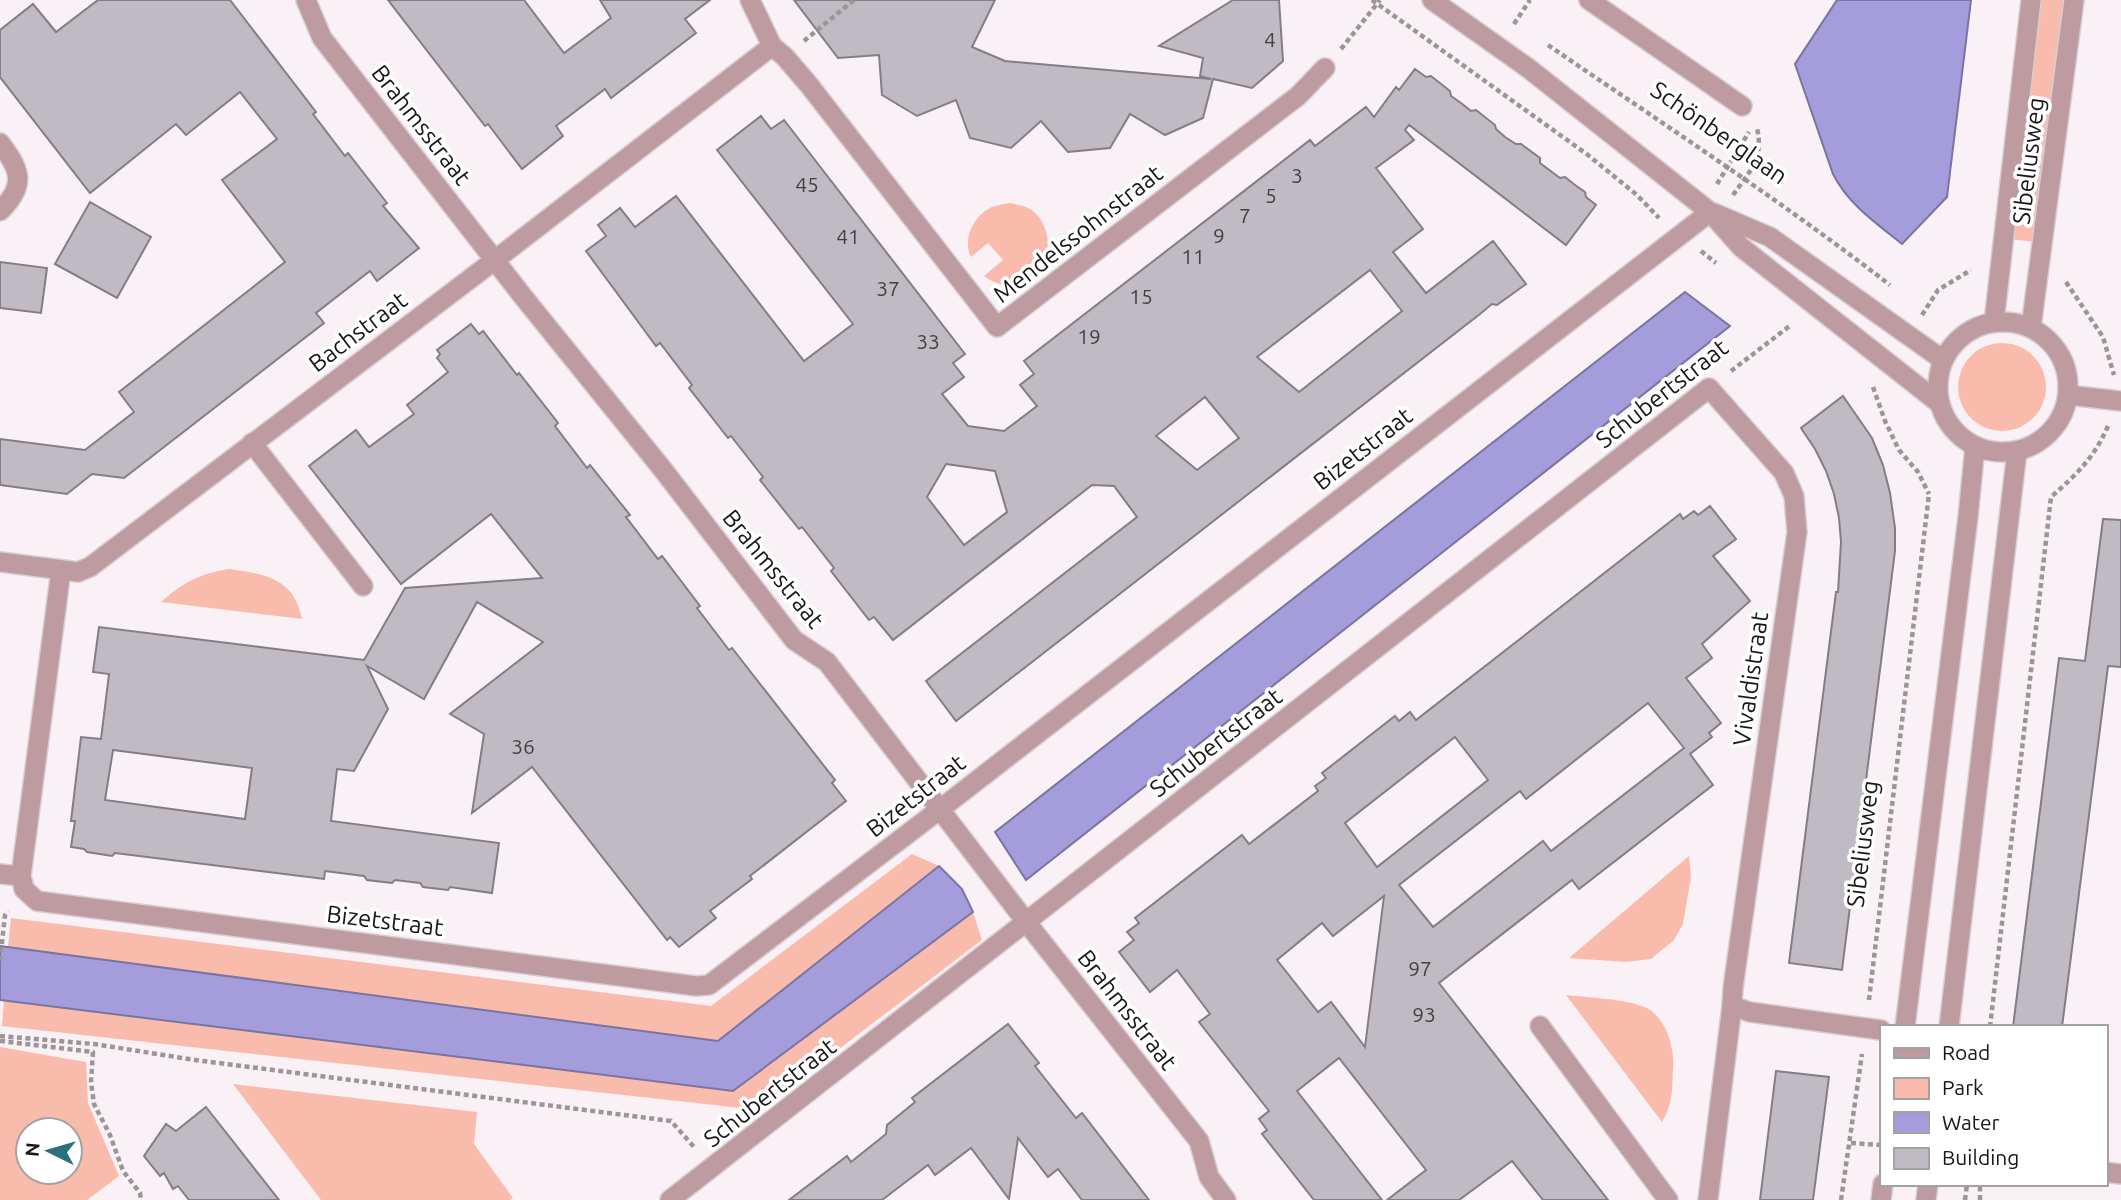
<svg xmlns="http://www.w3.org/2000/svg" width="2121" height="1200" font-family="Ubuntu,sans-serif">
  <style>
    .green { fill: #f9bcac; fill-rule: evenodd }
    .water { fill: #a49cdb; stroke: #7a74a0; stroke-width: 2 }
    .building { fill: #c0bbc3; stroke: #827e85; stroke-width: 2; fill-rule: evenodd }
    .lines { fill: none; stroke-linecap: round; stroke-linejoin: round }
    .minor-casing { stroke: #d6ced2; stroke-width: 22 }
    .tertiary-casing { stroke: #d6ced2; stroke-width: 22 }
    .path { stroke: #9b9598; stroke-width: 4.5; stroke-dasharray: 5 3.5; stroke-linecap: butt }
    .minor { stroke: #be9ba0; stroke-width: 19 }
    .tertiary { stroke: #be9ba0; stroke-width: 19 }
    .labels { text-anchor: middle; stroke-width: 7; stroke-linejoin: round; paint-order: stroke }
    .number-label { font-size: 21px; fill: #433f42 }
    .street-label { font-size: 24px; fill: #191617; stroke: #fff }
  </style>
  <rect width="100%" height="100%" fill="#faf1f6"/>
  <g class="green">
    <path d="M2041 0H2064L2034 242 2011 239Z"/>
    <path d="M1010 203C1015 204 1021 205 1026 207 1034 210 1041 218 1044 226 1061 264 1018 303 984 276L1003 260 988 243 971 257C962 239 974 215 992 207 997 205 1004 204 1010 203Z"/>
    <circle cx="2002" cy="387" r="44"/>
    <path d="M229 569C265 574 294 578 302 619L161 602C182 583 201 573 229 569Z"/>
    <path d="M912 854 939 866 718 1041 8 947 11 918 711 1006Z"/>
    <path d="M1689 856 1691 877 1683 924 1674 940 1651 959 1626 962 1569 958Z"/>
    <path d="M973 912 982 940 759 1110 2 1026 4 1000 733 1091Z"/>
    <path d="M1566 995C1591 998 1618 998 1642 1006 1666 1014 1675 1048 1673 1070 1672 1091 1673 1103 1662 1122Z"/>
    <path d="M0 1047 86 1062 88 1103 119 1176 87 1200H0ZM28 1130H70V1172H28Z"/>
    <path d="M233 1084 477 1112 474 1144 513 1198 510 1200H321Z"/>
  </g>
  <g class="water">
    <path d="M1837 0H1971L1947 197 1902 244C1876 223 1848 204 1833 174L1795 64Z"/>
    <path d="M1685 292 1730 326 1026 880 995 832Z"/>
    <path d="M939 866 962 889 973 912 733 1091 0 1000V946L718 1041Z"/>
  </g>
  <g class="building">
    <path d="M98 0H230L316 112 313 114 345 156 348 153 387 203 383 206 419 248 377 281 370 271 316 313 324 323 124 478 92 474 67 494 0 485V439L85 450 134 412 119 392 285 262 222 180 277 139 240 92 186 135 176 124 90 193 0 77V30L33 4 56 32Z"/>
    <path d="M388 0H524L564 53 611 18 600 0H710L685 19 696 33 611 98 605 89 556 126 563 136 522 169 488 124 485 126Z"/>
    <path d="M794 0H995L972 47 1005 61 1211 79 1200 76 1203 58 1159 46 1233 0H1279L1283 61 1252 88 1213 79 1203 118 1165 135 1130 114 1110 148 1068 152 1041 121 1011 148 970 138 956 100 917 116 882 95 879 55 838 58Z"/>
    <path d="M1415 69 1426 77 1431 76 1450 91 1451 96 1461 103 1471 111 1476 110 1495 125 1496 129 1505 137 1516 144H1521L1540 158V163L1560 178 1565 177 1575 185 1585 192 1586 197 1596 205 1566 245 1409 125 1405 130 1414 140 1376 168 1423 229 1393 252 1426 293 1493 241 1526 284 1497 305 1492 304 1480 314 956 721 926 681 1137 517 1114 486 1092 485 893 640 874 617 869 620 831 571 834 568 802 527 799 529 760 480 763 477 731 436 728 438 689 388 692 385 660 343 656 346 586 251 606 236 598 225 620 208 635 227 676 196 804 361 853 324 717 150 761 116 771 129 784 120 965 354 953 363 964 377 942 394 968 426 1004 431 1037 406 1020 385 1034 374 1024 361 1310 140 1315 146 1366 107 1374 117 1396 87 1399 90ZM1370 270 1402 311 1299 392 1257 357ZM1205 397 1239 438 1197 470 1156 436ZM946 464 995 471 1007 512 964 545 927 497Z"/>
    <path d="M90 202 151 237 117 298 55 264Z"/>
    <path d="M0 262 47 268 41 313 0 308Z"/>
    <path d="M471 324 479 334 483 331 517 375 519 373 558 423 555 426 587 468 590 465 630 515 626 517 658 559 662 556 700 606 697 608 729 650 732 648 835 780 832 783 846 801 750 876 752 879 710 911 716 918 679 947 670 937 667 940 532 767 472 813 484 734 450 714 543 642 477 602 424 699 367 666 388 709 354 771 337 769 331 821 499 843 492 893 450 887 448 890 423 887 420 883 395 880 392 883 367 880 364 876 325 871 324 879 115 853 112 856 87 852 84 849 71 847 75 821H71L81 737 101 739 109 674 93 672 99 627 364 660 405 588 542 578 491 514 401 584 309 466 356 430 369 447 414 414 407 405 448 372 437 358 440 354 437 350ZM113 750 252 768 245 819 105 800Z"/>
    <path d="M1843 396 1872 438 1883 465 1890 493 1895 528V551L1842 970 1789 963 1836 592H1838L1841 542 1839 518 1834 494 1826 471 1815 449 1801 428Z"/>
    <path d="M1710 506 1736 539 1713 556 1750 601 1702 644 1712 658 1686 678 1721 723 1709 733 1712 737 1690 754 1713 785 1579 889 1572 880 1439 983 1608 1200H1543L1512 1161 1459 1200H1387L1426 1170 1339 1058 1297 1091 1382 1200H1314L1262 1134 1267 1130 1259 1119 1269 1111 1199 1022 1210 1014 1177 970 1150 992 1119 952 1134 940 1127 932 1139 923 1135 918 1242 835 1249 844 1318 791 1315 786 1326 778 1322 773 1395 716 1399 721 1410 712 1416 720 1680 514 1683 519 1694 511 1698 515ZM1648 703 1684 748 1551 851 1543 841 1433 927 1399 885 1520 791 1526 799ZM1455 737 1488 780 1377 867 1345 823ZM1384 896 1365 1047 1331 1002 1318 1012 1277 960 1322 923 1333 936Z"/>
    <path d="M2103 519 2121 520V667L2108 666 2062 1027H2013L2059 658 2085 661Z"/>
    <path d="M1008 1024 1039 1063 1035 1066 1076 1118 1082 1113 1149 1200H1082L1058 1169 1048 1177 1018 1138 1009 1199 971 1148 935 1175 928 1165 882 1200H789L847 1156 851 1162 886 1134 887 1125 915 1102 912 1098Z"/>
    <path d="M1776 1071 1829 1077 1813 1200H1760Z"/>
    <path d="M206 1107 279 1200H189L178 1186 173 1189 164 1173 160 1176 144 1156 166 1124 176 1131Z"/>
  </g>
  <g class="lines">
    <g class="minor-casing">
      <g id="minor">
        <path d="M306 0 322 38 521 294 664 471 794 640 827 662 1027 923 1199 1141 1209 1177 1226 1200"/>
        <path d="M750 0 772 46 785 57 809 85 997 327 1298 96 1325 68"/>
        <path d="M1589 0 1742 106"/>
        <path d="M0 143C20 169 27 185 0 211"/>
        <path d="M1994 322 2031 0"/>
        <path d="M2031 328 2074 0"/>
        <path d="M2068 395 2121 401"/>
        <path d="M252 443 363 586"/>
        <path d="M0 562 78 572 90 567 495 260 772 46"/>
        <path d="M61 570 21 876 24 889 37 901 696 986 709 985 939 810 1710 212"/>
        <path d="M0 874 21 876"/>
        <path d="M1732 1006 1750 1012 1881 1030"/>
        <path d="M1540 1026 1668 1200"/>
        <path d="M2105 1172 2121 1174"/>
        <path d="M670 1200 1709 388 1784 473 1794 496 1797 532 1733 988 1732 1006 1708 1200"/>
      </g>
    </g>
    <g class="tertiary-casing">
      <g id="tertiary">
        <path d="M1432 0 1528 68 1710 212 1741 247 1939 403"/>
        <path d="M1714 213 1770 237 1943 360"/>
        <circle cx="2003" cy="387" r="65"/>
        <path d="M1905 1027 1968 517 1975 446"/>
        <path d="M1949 1027 2017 451"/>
        <path d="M1881 1200 1883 1184"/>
        <path d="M1926 1200 1928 1184"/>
      </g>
    </g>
    <g class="path">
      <path d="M1372 0 1588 155 1637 195 1659 218"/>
      <path d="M1514 24 1530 0"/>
      <path d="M804 41 854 0"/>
      <path d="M1548 45C1663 124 1780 200 1890 285"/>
      <path d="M1341 49 1380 0"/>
      <path d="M1717 184 1749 132"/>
      <path d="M1733 195C1750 171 1764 158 1757 128"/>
      <path d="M1701 251 1716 263"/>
      <path d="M2066 282 2103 337 2114 375"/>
      <path d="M1922 315 1938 290 1971 270"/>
      <path d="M1731 371 1791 325"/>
      <path d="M1873 387 1885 421 1899 450 1918 472 1929 494"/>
      <path d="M0 961 5 915 8 911"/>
      <path d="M1869 1000 1929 494"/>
      <path d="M1990 1027 2051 497C2077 474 2094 458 2108 426"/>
      <path d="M0 1036 94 1044 195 1060 671 1121 694 1147"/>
      <path d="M0 1041 93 1052 91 1082 94 1104 110 1135 123 1171 140 1193 141 1200"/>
      <path d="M1851 1143 1881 1145"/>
      <path d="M1841 1200 1862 1054"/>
      <path d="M1965 1200 1967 1184"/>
      <path d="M1980 1200V1184"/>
    </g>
    <use href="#minor" class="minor"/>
    <use href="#tertiary" class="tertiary"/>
  </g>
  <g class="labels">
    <g class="number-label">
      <text x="1270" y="47">4</text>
      <text x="1297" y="183">3</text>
      <text x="807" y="192">45</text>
      <text x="1271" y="203">5</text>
      <text x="1245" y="223">7</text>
      <text x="1219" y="243">9</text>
      <text x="848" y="244">41</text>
      <text x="1193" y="264">11</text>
      <text x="888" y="296">37</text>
      <text x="1141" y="304">15</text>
      <text x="1089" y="344">19</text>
      <text x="928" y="349">33</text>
      <text x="523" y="754">36</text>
      <text x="1420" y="976">97</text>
      <text x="1424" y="1022">93</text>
    </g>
    <g class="street-label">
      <text transform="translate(421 125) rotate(52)" y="8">Brahmsstraat</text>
      <text transform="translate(1719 133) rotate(35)" y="8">Schönberglaan</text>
      <text transform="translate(2029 161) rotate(-83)" y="8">Sibeliusweg</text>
      <text transform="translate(1078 234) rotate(-38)" y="8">Mendelssohnstraat</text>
      <text transform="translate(358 332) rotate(-37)" y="8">Bachstraat</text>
      <text transform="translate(1662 394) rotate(-38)" y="8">Schubertstraat</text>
      <text transform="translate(1363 449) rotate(-38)" y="8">Bizetstraat</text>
      <text transform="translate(773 569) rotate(51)" y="8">Brahmsstraat</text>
      <text transform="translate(1751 679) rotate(-82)" y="8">Vivaldistraat</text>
      <text transform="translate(1216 743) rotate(-38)" y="8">Schubertstraat</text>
      <text transform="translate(916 796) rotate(-38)" y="8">Bizetstraat</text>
      <text transform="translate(1863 844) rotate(-83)" y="8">Sibeliusweg</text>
      <text transform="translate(385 921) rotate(7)" y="8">Bizetstraat</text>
      <text transform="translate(1127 1010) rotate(52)" y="8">Brahmsstraat</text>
      <text transform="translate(770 1093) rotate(-38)" y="8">Schubertstraat</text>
    </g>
  </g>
  <rect x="1880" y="1025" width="228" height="161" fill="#ffffff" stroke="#a3a2a2" stroke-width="2"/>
  <rect x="1894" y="1048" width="35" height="10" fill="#be9ba0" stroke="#a3a2a2" stroke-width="2"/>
  <text x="1942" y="1060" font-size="21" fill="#191617">Road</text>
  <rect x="1894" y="1078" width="35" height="21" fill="#f9bcac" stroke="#a3a2a2" stroke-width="2"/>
  <text x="1942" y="1095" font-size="21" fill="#191617">Park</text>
  <rect x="1894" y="1112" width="35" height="21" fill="#a49cdb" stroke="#a3a2a2" stroke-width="2"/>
  <text x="1942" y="1130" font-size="21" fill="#191617">Water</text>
  <rect x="1894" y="1148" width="35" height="21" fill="#c0bbc3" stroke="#a3a2a2" stroke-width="2"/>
  <text x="1942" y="1165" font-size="21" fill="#191617">Building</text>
  <g transform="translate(49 1151) rotate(275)"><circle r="33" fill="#ffffff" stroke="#a3a2a2" stroke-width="2"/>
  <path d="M0-5L12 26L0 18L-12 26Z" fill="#2a717d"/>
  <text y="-10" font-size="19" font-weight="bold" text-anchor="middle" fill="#191617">N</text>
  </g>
</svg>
